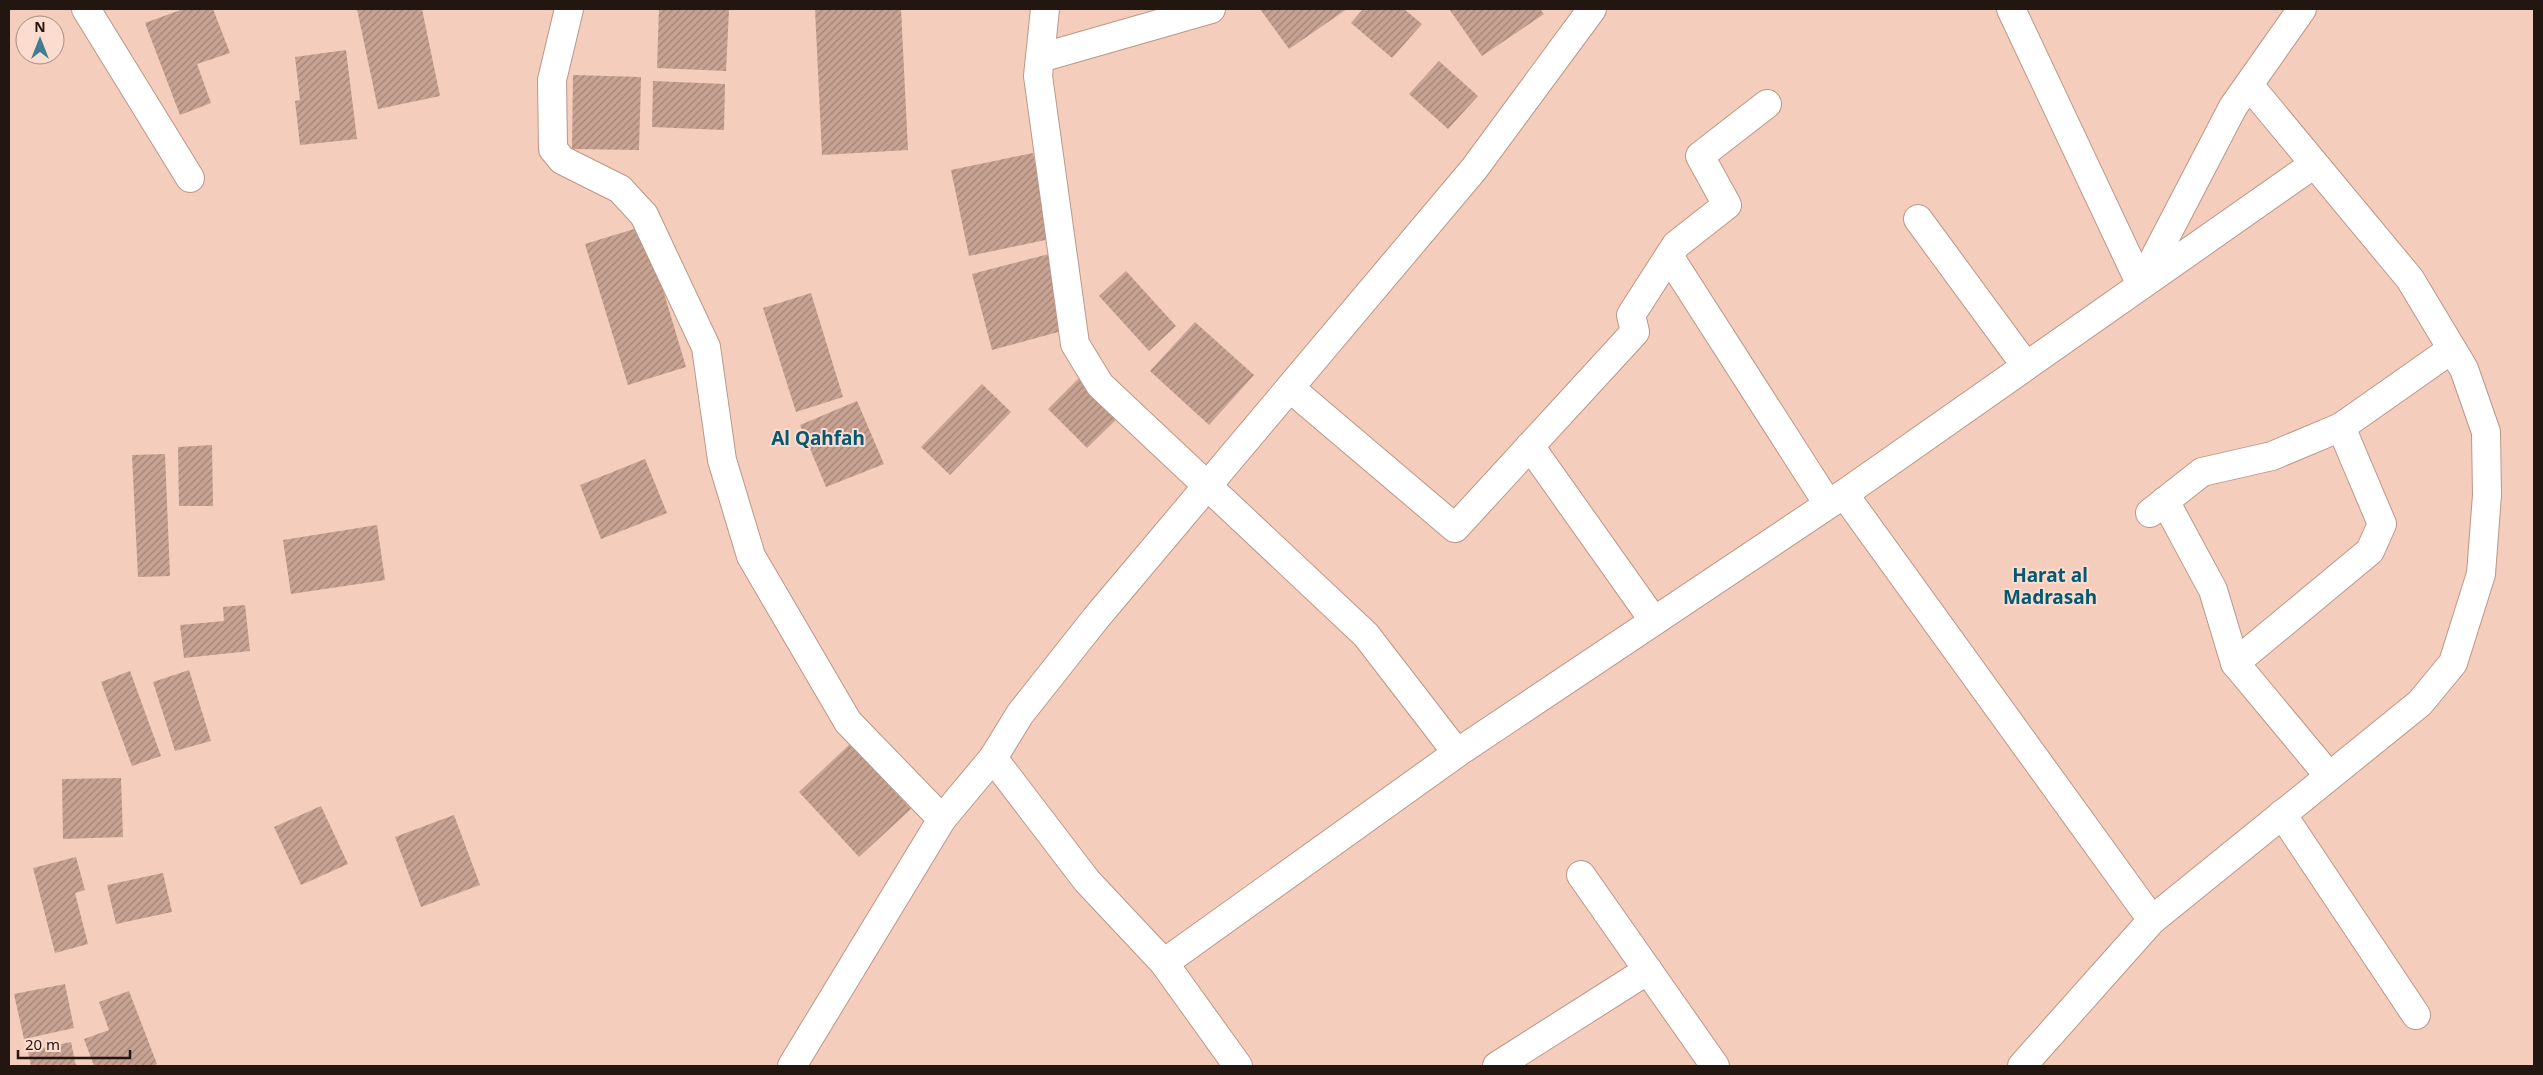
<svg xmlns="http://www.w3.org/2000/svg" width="2543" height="1075" font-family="'Noto Sans',sans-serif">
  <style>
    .building { fill: url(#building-hatch) }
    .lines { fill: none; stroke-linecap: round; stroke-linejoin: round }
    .minor-casing { stroke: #bc9787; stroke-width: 30 }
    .minor { stroke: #fff; stroke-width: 28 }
    .labels { text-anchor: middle; stroke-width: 4; stroke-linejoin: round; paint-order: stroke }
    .district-label { font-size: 19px; font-weight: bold; fill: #045971; stroke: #fcdcce }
  </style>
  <defs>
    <pattern id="building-hatch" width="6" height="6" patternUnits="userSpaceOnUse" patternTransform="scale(1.25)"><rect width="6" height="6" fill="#c8a292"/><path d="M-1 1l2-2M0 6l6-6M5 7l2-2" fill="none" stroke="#a28376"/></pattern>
  </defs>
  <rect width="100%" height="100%" fill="#f4cdbc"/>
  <g class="building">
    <path d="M183 9H213L230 53 197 64 211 103 180 115 145 23Z"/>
    <path d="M357 9H422L440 96 378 109Z"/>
    <path d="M659 9 729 10 726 71 657 68Z"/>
    <path d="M815 9H901L908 150 822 155Z"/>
    <path d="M1260 9H1347L1289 49Z"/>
    <path d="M1363 9H1404L1422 24 1392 58 1351 23Z"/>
    <path d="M1449 9H1540L1544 14 1482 56Z"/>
    <path d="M346 50 357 139 300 145 295 101 300 100 295 57Z"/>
    <path d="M1439 61 1478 96 1448 129 1409 94Z"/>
    <path d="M573 75 641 77 639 150 572 149Z"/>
    <path d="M653 81 725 84 724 130 652 127Z"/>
    <path d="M1033 153 1050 239 969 256 951 170Z"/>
    <path d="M644 226 686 367 628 385 585 244Z"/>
    <path d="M1053 253 1073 328 992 350 972 274Z"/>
    <path d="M1126 271 1176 326 1149 351 1099 296Z"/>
    <path d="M811 293 843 397 796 412 763 308Z"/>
    <path d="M1195 322 1254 375 1209 425 1150 371Z"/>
    <path d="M1082 375 1121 415 1087 448 1048 409Z"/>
    <path d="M982 384 1011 412 950 475 921 447Z"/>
    <path d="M857 401 884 464 826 487 800 425Z"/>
    <path d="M212 445 213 506H179L178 447Z"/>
    <path d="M165 454 170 576 138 577 132 455Z"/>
    <path d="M645 459 667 513 601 539 580 485Z"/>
    <path d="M377 525 385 580 291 594 283 540Z"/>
    <path d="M245 605 250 651 184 658 180 625 224 621 223 607Z"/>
    <path d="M189 670 211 741 175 751 153 682Z"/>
    <path d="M130 671 161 756 132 766 101 682Z"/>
    <path d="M850 744 911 809 859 857 799 792Z"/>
    <path d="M121 778 123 837 63 839 62 779Z"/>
    <path d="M321 806 348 864 301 885 274 827Z"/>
    <path d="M454 815 480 885 421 907 395 837Z"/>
    <path d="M76 857 85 890 75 893 88 944 55 953 33 868Z"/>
    <path d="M163 873 172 912 116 924 107 885Z"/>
    <path d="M65 984 74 1028 24 1039 14 994Z"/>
    <path d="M129 991 157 1064 152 1066H94L84 1039 109 1030 99 1002Z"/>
    <path d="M71 1042 76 1066H31L28 1051Z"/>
  </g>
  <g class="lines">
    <g class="minor-casing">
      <g id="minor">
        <path d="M86 9 190 178"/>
        <path d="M569 9 552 80 553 149 562 160 620 189 644 215 706 347 722 460 751 556 848 722 942 819"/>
        <path d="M1045 9 1038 76 1075 344 1100 385 1366 635 1457 753"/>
        <path d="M2011 9 2141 285"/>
        <path d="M1040 58 1211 9"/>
        <path d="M1918 219 2026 366"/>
        <path d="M1669 256 1828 504"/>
        <path d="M2142 282 2233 107 2302 9"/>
        <path d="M1290 388 1455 528 1635 332 1631 315 1676 245 1727 205 1700 156 1767 104"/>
        <path d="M1530 446 1654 621"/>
        <path d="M1844 494 2152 920"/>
        <path d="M2165 501 2213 590 2235 663 2329 776"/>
        <path d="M2150 513 2202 472 2272 456 2341 427 2452 349"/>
        <path d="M2235 663 2370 551 2382 524 2341 427"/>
        <path d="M993 758 1087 881 1164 963 1238 1066"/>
        <path d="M2282 814 2416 1015"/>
        <path d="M1581 875 1715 1066"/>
        <path d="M1164 963 1457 753 1844 494 2314 164"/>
        <path d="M792 1066 942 819 993 758 1020 714 1096 618 1474 169 1592 9"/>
        <path d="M1497 1066 1648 970"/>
        <path d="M2022 1066 2152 920 2420 703 2453 663 2481 574 2487 495 2486 432 2464 369 2410 279 2249 85"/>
      </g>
    </g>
    <use href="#minor" class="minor"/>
  </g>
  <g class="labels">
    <g class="district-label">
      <text x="818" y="445">Al Qahfah</text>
      <text x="2050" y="582">Harat al<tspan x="2050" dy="22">Madrasah</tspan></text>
    </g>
  </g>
  <rect width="2543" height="1075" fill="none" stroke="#23150f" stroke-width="20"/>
  <g transform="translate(40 40)"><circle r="24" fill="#fcdcce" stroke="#a58c82"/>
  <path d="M0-4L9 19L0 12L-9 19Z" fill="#407d94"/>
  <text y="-8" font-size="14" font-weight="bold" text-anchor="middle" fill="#23150f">N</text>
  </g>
  <path d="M18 1050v8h112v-8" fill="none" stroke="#23150f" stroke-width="2.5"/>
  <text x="25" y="1050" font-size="15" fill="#23150f" stroke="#fcdcce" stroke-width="4" paint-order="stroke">20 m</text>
</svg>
